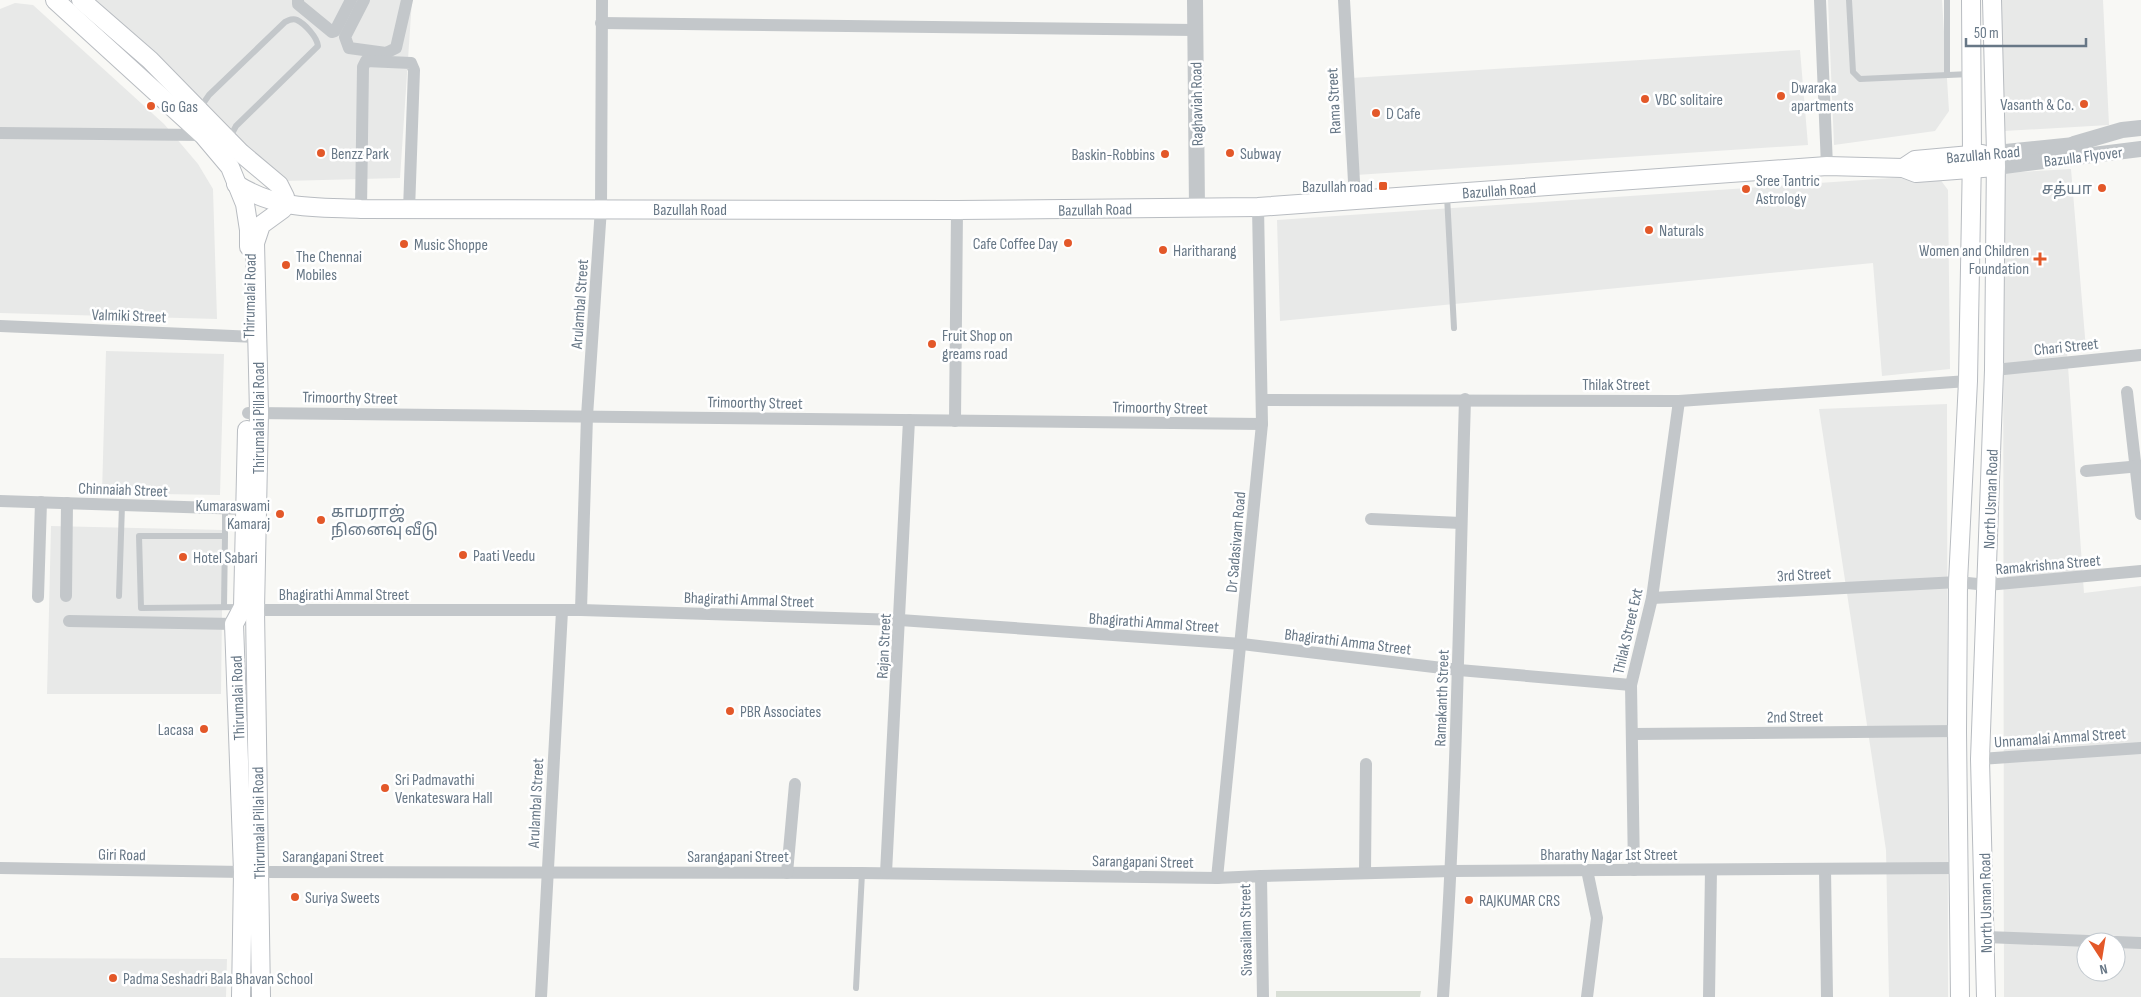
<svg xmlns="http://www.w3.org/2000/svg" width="2141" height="997" font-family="'Sofia Sans Condensed','Noto Sans Tamil',sans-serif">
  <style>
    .built { fill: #e8e9e8; fill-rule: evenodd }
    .green { fill: #d9dfd6 }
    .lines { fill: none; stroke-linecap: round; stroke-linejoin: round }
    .secondary-casing { stroke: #b8bcc1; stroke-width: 20 }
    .service { stroke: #c3c7ca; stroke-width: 6 }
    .minor { stroke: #c3c7ca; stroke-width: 12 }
    .tertiary { stroke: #c3c7ca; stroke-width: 16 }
    .secondary { stroke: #fff; stroke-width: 18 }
    .poi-dot { fill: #e35829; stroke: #fff; stroke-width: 2 }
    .labels { text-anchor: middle; stroke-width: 5; stroke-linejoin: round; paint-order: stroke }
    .poi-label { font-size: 16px; fill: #677786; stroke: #fff; text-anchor: start }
    .street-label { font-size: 16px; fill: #677786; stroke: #fff }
  </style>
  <rect width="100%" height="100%" fill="#f8f8f5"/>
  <g class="built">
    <path d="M96 0H412L400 178 284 181 260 170Z"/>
    <path d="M1828 0H1942L1949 111 1935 131 1834 145Z"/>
    <path d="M1997 0H2103L2109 125 2004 131Z"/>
    <path d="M15 3 33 5 164 124 198 164 213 189 217 319 0 313V9Z"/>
    <path d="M1800 50 1808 145 1356 175 1351 78Z"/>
    <path d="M2071 169 2086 349 2067 352 2084 593 2141 586V997H2004L2003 173ZM2086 942H2116V972H2086Z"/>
    <path d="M1937 175 1948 190 1950 369 1882 376 1873 263 1280 321 1277 220Z"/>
    <path d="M106 351 224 354 220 495 102 493Z"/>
    <path d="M1947 404 1948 997H1889L1886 850 1819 409Z"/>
    <path d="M51 526 223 530 221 694H47Z"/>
    <path d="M0 958 227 959 226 997H0Z"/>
  </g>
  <path class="green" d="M1276 991H1421L1420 997H1276Z"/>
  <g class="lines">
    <g class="secondary-casing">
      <g id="secondary">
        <path d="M55 0 203 135 230 167 245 204 249 230V247"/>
        <path d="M81 0 150 60 241 153 279 185 285 197 283 209 261 225 255 243 259 412 255 610 261 997"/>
        <path d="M1903 168 1915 160 1982 154"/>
        <path d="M236 184C277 210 314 207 361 209L957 210 1258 207 1827 166 1903 168 1916 173 1996 167"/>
        <path d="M241 997 243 872 234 624 243 607 247 430"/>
        <path d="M1960 997 1957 731 1958 582 1968 381 1972 155 1971 0"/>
        <path d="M1986 997 1980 759 1994 370 1996 153 1992 0"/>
      </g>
    </g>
    <g class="service">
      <path d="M1849 0 1853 72 1860 79 1970 74"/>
      <path d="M1947 0V75"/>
      <path d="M200 108 209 95 285 22C289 20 293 18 297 20 305 24 317 37 318 46L236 126 229 139"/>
      <path d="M1447 196 1454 328"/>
      <path d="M225 508V536H139L141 608 242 607"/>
      <path d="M119 596 122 505"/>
      <path d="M224 607 225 536"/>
      <path d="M856 988 862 873"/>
    </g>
    <g class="minor">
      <path d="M298 0V4L332 32 335 31 351 0"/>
      <path d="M364 0 345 37 349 48 386 53 396 48 407 0"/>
      <path d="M1344 0 1355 200"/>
      <path d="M1820 0 1827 166"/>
      <path d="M601 23 1195 30"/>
      <path d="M0 133 203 135"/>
      <path d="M361 209 363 67 366 61 411 63 414 70 409 210"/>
      <path d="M0 326 257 337"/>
      <path d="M1994 370 2141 355"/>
      <path d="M2127 392 2141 514"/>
      <path d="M1263 400 1679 401 1968 381"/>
      <path d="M248 413 1262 424"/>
      <path d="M955 421 957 210"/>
      <path d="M2086 471 2141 466"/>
      <path d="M0 501 245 509"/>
      <path d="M1371 519 1461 523"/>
      <path d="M66 596 67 503"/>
      <path d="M38 597 41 502"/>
      <path d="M1652 598 1958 582 1987 585 2141 571"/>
      <path d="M255 610H581L900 620 1242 644 1459 670 1631 685"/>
      <path d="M581 610 587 416 601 208 602 0"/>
      <path d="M69 621 234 624"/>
      <path d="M1633 734 1957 731"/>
      <path d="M1980 759 2141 748"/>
      <path d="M0 868 243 872"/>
      <path d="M1825 869 1827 997"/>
      <path d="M1634 870 1631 685 1652 598 1679 401"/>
      <path d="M259 872 862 873 1217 878 1261 876 1263 997"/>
      <path d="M787 873 795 784"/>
      <path d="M886 873 909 420"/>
      <path d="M1365 873 1366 764"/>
      <path d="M1261 876 1452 871 1957 868"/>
      <path d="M1217 878 1262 424 1258 207"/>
      <path d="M1986 937 2114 942"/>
      <path d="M2116 942 2141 943"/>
      <path d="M541 997 562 611"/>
      <path d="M1443 997C1457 798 1459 599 1465 399"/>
      <path d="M1587 997 1597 918 1587 870"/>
      <path d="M1709 997 1711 870"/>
    </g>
    <g class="tertiary">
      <path d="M1195 0 1197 208"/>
      <path d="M2074 144 2122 130 2141 128"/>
      <path d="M1996 153 2084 144"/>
      <path d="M1996 167 2141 149"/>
    </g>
    <use href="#secondary" class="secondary"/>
  </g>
  <g class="poi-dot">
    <circle cx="1781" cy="96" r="5"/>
    <circle cx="1645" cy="99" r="5"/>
    <circle cx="2084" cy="104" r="5"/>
    <circle cx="151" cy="106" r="5"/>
    <circle cx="1376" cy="113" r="5"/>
    <circle cx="321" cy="153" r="5"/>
    <circle cx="1230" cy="153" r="5"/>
    <circle cx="1165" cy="154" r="5"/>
    <rect x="1378" y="181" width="10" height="10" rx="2.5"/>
    <circle cx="2102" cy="188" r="5"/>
    <circle cx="1746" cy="189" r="5"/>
    <circle cx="1649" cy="230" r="5"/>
    <circle cx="1068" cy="243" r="5"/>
    <circle cx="404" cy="244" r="5"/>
    <circle cx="1163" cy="250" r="5"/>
    <path d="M2037.5 251.5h5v5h5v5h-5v5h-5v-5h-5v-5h5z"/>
    <circle cx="286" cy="265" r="5"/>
    <circle cx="932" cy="344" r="5"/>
    <circle cx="280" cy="514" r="5"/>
    <circle cx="321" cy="520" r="5"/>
    <circle cx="463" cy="555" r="5"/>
    <circle cx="183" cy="557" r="5"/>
    <circle cx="730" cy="711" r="5"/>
    <circle cx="204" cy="729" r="5"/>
    <circle cx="385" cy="788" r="5"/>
    <circle cx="295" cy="897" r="5"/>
    <circle cx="1469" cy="900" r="5"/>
    <circle cx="113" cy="978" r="5"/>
  </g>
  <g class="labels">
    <g class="poi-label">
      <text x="1791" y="93">Dwaraka<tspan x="1791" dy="18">apartments</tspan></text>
      <text x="1655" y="105">VBC solitaire</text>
      <text x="2074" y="110" text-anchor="end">Vasanth &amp; Co.</text>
      <text x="161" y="112">Go Gas</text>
      <text x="1386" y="119">D Cafe</text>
      <text x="331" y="159">Benzz Park</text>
      <text x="1240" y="159">Subway</text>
      <text x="1155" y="160" text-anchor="end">Baskin-Robbins</text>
      <text x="1756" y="186">Sree Tantric<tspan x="1756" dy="18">Astrology</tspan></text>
      <text x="1373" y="192" text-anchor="end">Bazullah road</text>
      <text x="2092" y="194" text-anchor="end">சத்யா</text>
      <text x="1659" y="236">Naturals</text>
      <text x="1058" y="249" text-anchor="end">Cafe Coffee Day</text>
      <text x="414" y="250">Music Shoppe</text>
      <text x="1173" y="256">Haritharang</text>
      <text x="2029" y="256" text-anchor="end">Women and Children<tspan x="2029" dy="18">Foundation</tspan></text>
      <text x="296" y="262">The Chennai<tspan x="296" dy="18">Mobiles</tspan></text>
      <text x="942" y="341">Fruit Shop on<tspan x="942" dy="18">greams road</tspan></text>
      <text x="270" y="511" text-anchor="end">Kumaraswami<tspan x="270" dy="18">Kamaraj</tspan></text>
      <text x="331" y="517">காமராஜ்<tspan x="331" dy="18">நினைவு வீடு</tspan></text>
      <text x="473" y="561">Paati Veedu</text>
      <text x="193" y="563">Hotel Sabari</text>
      <text x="740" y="717">PBR Associates</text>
      <text x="194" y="735" text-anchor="end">Lacasa</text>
      <text x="395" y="785">Sri Padmavathi<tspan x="395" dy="18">Venkateswara Hall</tspan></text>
      <text x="305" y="903">Suriya Sweets</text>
      <text x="1479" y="906">RAJKUMAR CRS</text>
      <text x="123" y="984">Padma Seshadri Bala Bhavan School</text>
    </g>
    <g class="street-label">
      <text transform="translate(1333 101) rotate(-93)" y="6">Rama Street</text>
      <text transform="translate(1196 104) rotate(-91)" y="6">Raghaviah Road</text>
      <text transform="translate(1983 154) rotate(-5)" y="6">Bazullah Road</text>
      <text transform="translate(2083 156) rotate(-7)" y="6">Bazulla Flyover</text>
      <text transform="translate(1499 190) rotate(-4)" y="6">Bazullah Road</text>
      <text x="690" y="215">Bazullah Road</text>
      <text transform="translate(1095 209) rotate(-1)" y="6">Bazullah Road</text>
      <text transform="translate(249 296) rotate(-89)" y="6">Thirumalai Road</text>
      <text transform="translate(579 304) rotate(-86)" y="6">Arulambal Street</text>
      <text transform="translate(129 315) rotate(2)" y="6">Valmiki Street</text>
      <text transform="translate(2066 346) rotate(-6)" y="6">Chari Street</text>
      <text x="1616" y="390">Thilak Street</text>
      <text transform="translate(350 397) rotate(1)" y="6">Trimoorthy Street</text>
      <text transform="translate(755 402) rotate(1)" y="6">Trimoorthy Street</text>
      <text transform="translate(1160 407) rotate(1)" y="6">Trimoorthy Street</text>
      <text transform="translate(258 418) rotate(-90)" y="6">Thirumalai Pillai Road</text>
      <text transform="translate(123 489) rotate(2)" y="6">Chinnaiah Street</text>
      <text transform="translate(1990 499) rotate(-88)" y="6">North Usman Road</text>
      <text transform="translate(1235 542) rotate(-85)" y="6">Dr Sadasivam Road</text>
      <text transform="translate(2048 564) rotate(-5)" y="6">Ramakrishna Street</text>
      <text transform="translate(1804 574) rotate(-3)" y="6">3rd Street</text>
      <text x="344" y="600">Bhagirathi Ammal Street</text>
      <text transform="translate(749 599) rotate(2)" y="6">Bhagirathi Ammal Street</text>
      <text transform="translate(1154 622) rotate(4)" y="6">Bhagirathi Ammal Street</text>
      <text transform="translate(1627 631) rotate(-77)" y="6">Thilak Street Ext</text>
      <text transform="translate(1348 641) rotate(7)" y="6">Bhagirathi Amma Street</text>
      <text transform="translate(883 646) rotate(-87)" y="6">Rajan Street</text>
      <text transform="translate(237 698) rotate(-92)" y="6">Thirumalai Road</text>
      <text transform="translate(1441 698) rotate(-88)" y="6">Ramakanth Street</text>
      <text transform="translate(1795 716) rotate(-1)" y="6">2nd Street</text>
      <text transform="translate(2060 737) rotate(-4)" y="6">Unnamalai Ammal Street</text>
      <text transform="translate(535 803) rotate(-87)" y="6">Arulambal Street</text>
      <text transform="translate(258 823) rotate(-91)" y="6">Thirumalai Pillai Road</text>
      <text transform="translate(122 854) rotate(1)" y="6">Giri Road</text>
      <text x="1609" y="860">Bharathy Nagar 1st Street</text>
      <text x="333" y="862">Sarangapani Street</text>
      <text x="738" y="862">Sarangapani Street</text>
      <text transform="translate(1143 861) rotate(1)" y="6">Sarangapani Street</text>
      <text transform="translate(1985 903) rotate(-91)" y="6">North Usman Road</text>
      <text transform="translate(1245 930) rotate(-91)" y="6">Sivasailam Street</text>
    </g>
  </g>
  <g transform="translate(2101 957) rotate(168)"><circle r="24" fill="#ffffff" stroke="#c2c9cf"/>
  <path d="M0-4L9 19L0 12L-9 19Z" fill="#e35829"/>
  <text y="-8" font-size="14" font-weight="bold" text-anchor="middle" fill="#677786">N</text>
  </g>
  <path d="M1966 38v8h120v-8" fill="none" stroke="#677786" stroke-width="2.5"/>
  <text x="1974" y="38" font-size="15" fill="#677786" stroke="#ffffff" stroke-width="4" paint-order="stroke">50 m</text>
</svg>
